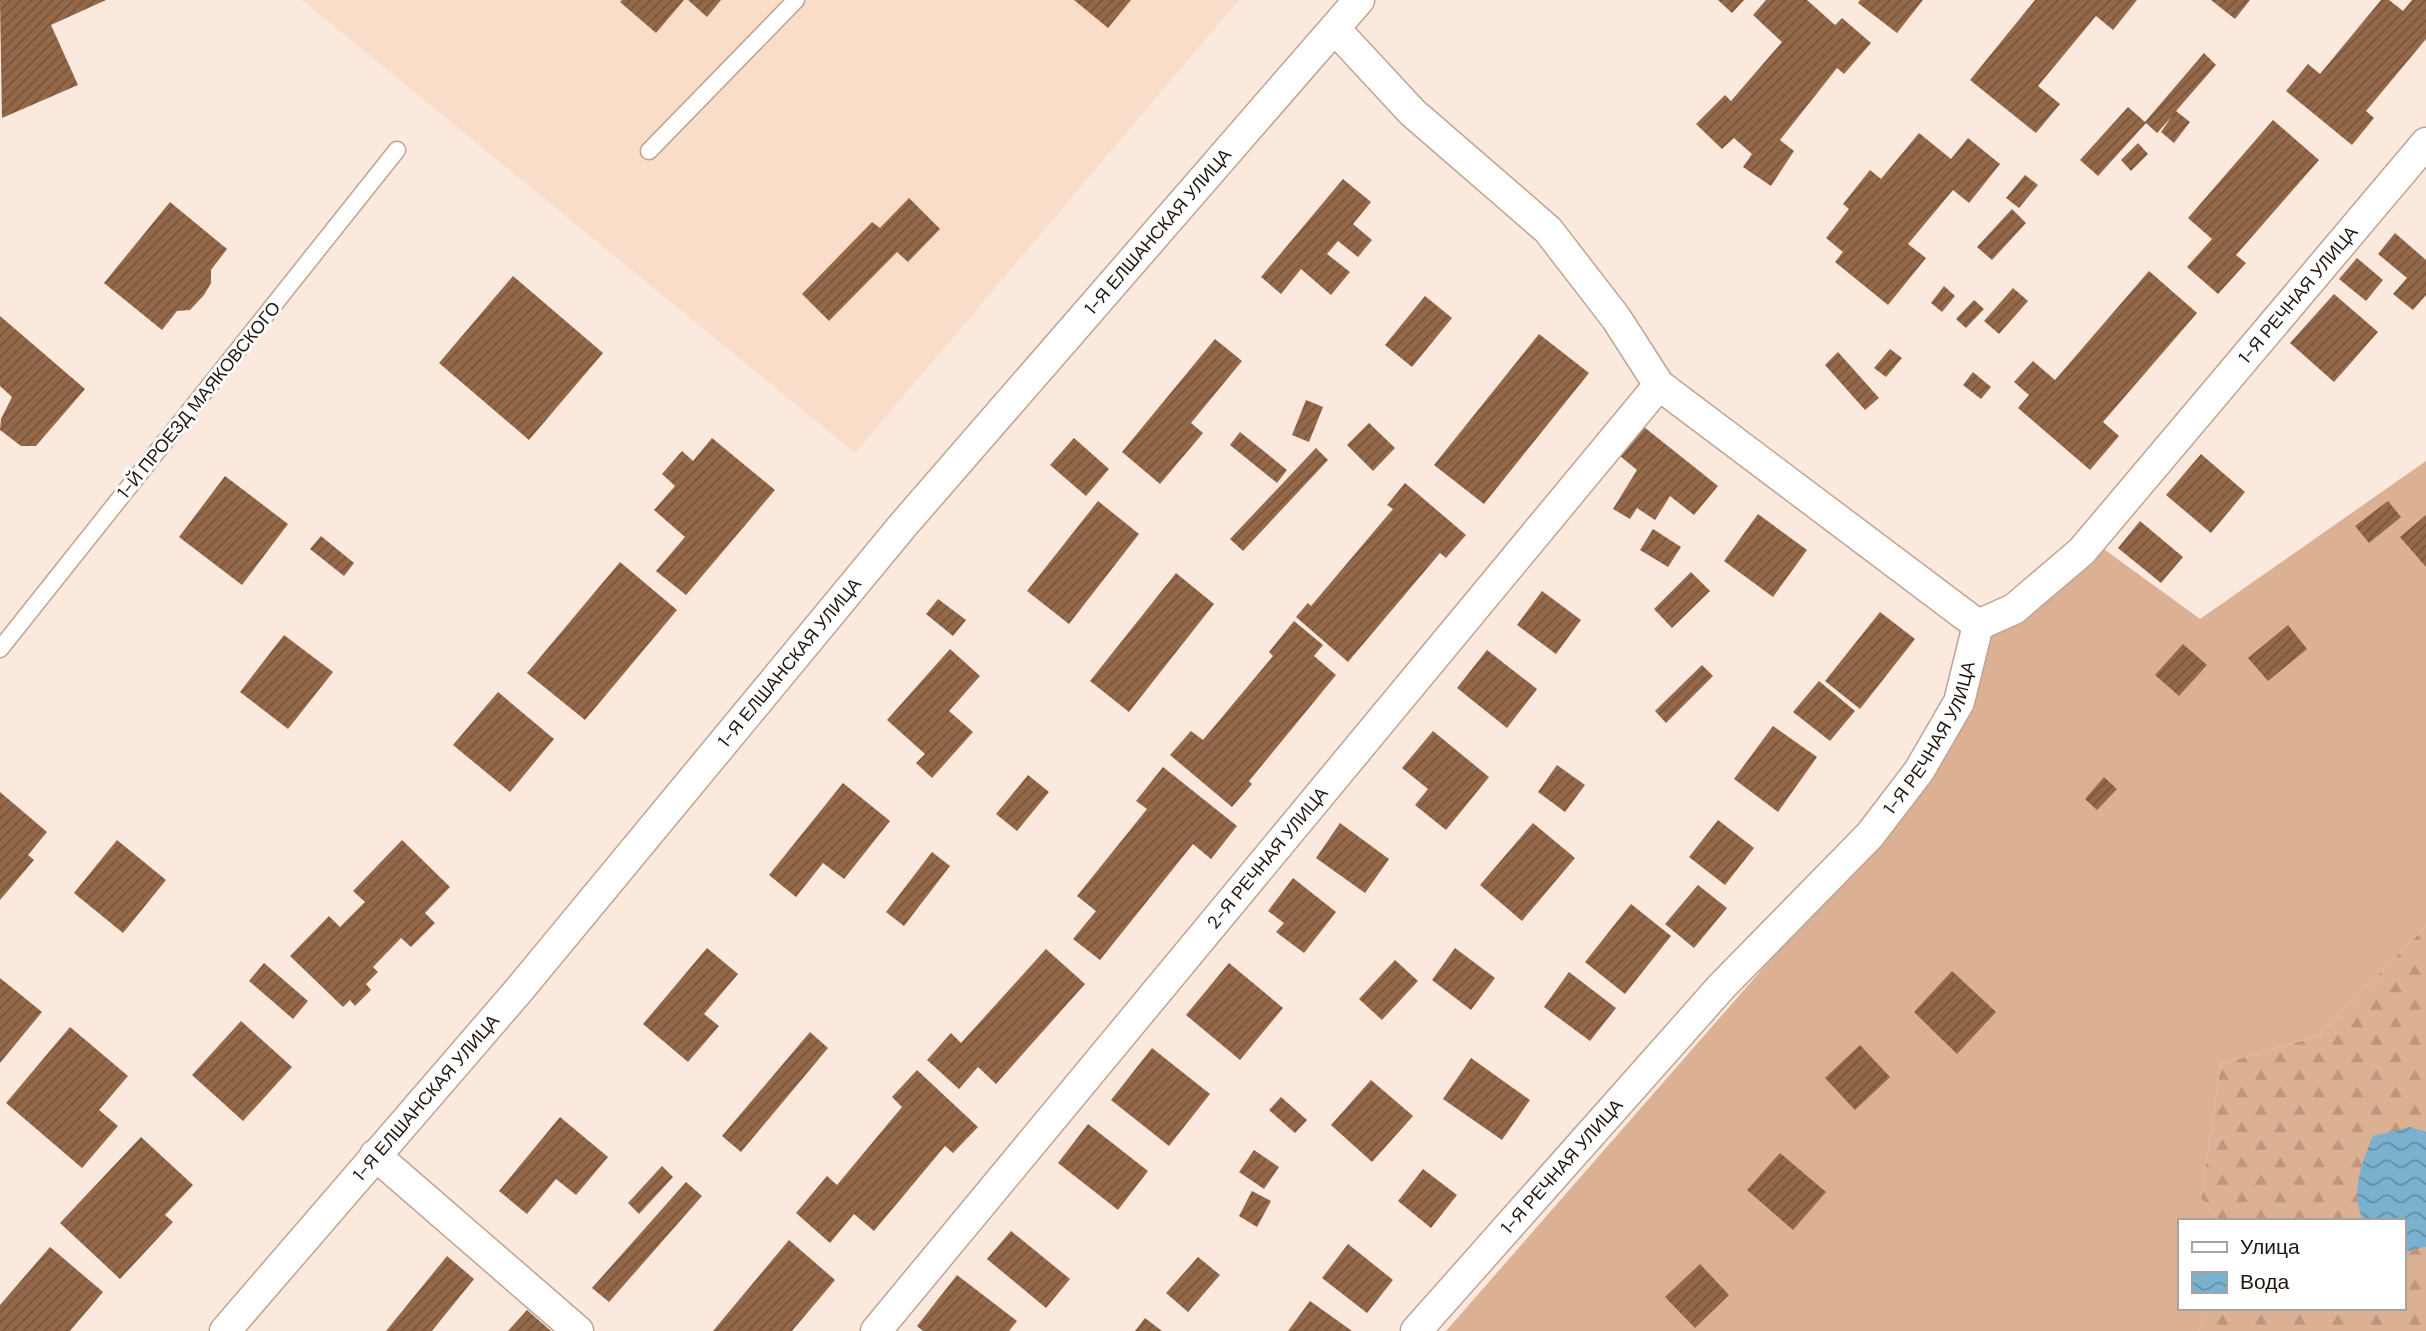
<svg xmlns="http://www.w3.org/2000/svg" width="2426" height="1331" font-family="'DM Sans',sans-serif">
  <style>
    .built { fill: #faddc9 }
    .forest { fill: url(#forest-firs) }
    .garden { fill: #dcb092 }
    .water { fill: url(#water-waves) }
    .building { fill: url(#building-hatch) }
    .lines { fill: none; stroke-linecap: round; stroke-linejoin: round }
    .service-casing { stroke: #c0a492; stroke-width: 19 }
    .minor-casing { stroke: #c0a492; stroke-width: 33 }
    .service { stroke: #fff; stroke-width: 16 }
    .minor { stroke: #fff; stroke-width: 30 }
    .labels { text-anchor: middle; stroke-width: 6; stroke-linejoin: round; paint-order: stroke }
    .street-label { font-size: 18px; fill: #20160f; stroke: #fff }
  </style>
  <defs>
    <pattern id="forest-firs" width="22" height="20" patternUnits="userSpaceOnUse" patternTransform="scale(1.75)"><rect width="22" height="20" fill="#dcb092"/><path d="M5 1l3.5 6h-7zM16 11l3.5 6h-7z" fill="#bc977d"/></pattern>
    <pattern id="water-waves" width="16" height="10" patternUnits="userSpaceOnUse" patternTransform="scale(1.75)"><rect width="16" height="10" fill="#79b1ce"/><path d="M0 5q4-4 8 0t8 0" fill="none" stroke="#638fa6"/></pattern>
    <pattern id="building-hatch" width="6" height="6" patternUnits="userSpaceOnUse" patternTransform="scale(1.75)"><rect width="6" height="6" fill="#946949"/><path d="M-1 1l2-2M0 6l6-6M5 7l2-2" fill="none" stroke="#78553b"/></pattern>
  </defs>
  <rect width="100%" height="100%" fill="#fbe9dd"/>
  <path class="built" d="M302 0H1239L855 453Z"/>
  <path class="forest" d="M2426 926V1331H2199L2205 1308H2403V1221H2219L2201 1198 2221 1064 2318 1036Z"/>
  <path class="garden" d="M2426 461V926L2318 1036 2221 1064 2201 1198 2219 1221H2179V1308H2205L2199 1331H1446L1910 800 1975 699 1991 631 2101 547 2200 619Z"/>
  <path class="water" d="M2410 1127 2426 1132V1247L2403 1252V1221H2364C2349 1194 2362 1162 2373 1136Z"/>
  <g class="building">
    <path d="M0 0H106L51 25 78 85 2 118Z"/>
    <path d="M622 0H684L656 33 620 2Z"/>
    <path d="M688 0H721L707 17Z"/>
    <path d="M1074 0H1131L1108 28Z"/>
    <path d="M1718 0H1744L1732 13Z"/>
    <path d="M1766 0H1807L1835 25 1842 18 1871 43 1844 74 1837 68 1780 140 1794 151 1771 186 1743 167 1752 154 1734 138 1722 149 1696 124 1725 95 1731 101 1782 42 1753 15Z"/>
    <path d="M1860 0H1923L1897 33 1858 3Z"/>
    <path d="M2035 0H2137L2113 30 2096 16 2038 86 2060 104 2036 133 1970 80Z"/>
    <path d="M2211 0H2250L2235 19Z"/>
    <path d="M2381 0H2389L2403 11 2412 0H2426V39L2366 111 2374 118 2352 145 2286 91 2308 64 2320 74Z"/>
    <path d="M2204 53 2216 65 2176 111 2190 122 2174 143 2161 132 2172 116 2157 133 2146 123 2098 176 2080 160 2128 107 2145 122Z"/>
    <path d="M2273 120 2319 160 2236 255 2246 263 2218 294 2187 267 2212 239 2188 218Z"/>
    <path d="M1919 133 1951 159 1968 138 2000 164 1969 203 1953 190 1908 244 1926 258 1888 305 1835 262 1843 252 1826 238 1849 209 1843 204 1870 170 1881 179Z"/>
    <path d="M2138 143 2148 154 2131 171 2121 160Z"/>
    <path d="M2025 175 2038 185 2019 208 2006 198Z"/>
    <path d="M1343 179 1371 202 1353 224 1372 240 1358 257 1338 241 1327 254 1350 272 1331 295 1301 269 1281 294 1261 277Z"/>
    <path d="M909 198 940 229 908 262 897 252 829 321 802 294 872 222 880 228Z"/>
    <path d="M170 202 227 249 211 270V283L204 295 190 310 177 311 162 330 104 283Z"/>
    <path d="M2012 209 2026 223 1992 260 1977 247Z"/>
    <path d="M2395 233 2426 260V295L2413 310 2393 294 2407 278 2378 254Z"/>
    <path d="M2357 258 2383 280 2366 301 2339 279Z"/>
    <path d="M2149 271 2197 313 2103 422 2119 436 2090 470 2018 408 2029 395 2014 382 2033 361 2055 380Z"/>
    <path d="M513 276 603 353 529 440 439 363Z"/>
    <path d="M1944 286 1955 296 1942 312 1931 303Z"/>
    <path d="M2013 288 2028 301 1999 334 1984 321Z"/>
    <path d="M2334 294 2378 332 2334 382 2290 343Z"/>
    <path d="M1425 296 1452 318 1412 367 1385 345Z"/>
    <path d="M1974 300 1984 309 1966 328 1956 319Z"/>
    <path d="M0 316 85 389 36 446H21L0 430 1 419 12 397 0 386Z"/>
    <path d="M1539 334 1589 373 1484 504 1434 465Z"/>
    <path d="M1215 339 1242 361 1191 423 1203 433 1160 484 1122 452Z"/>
    <path d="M1890 349 1902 358 1886 377 1874 368Z"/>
    <path d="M1838 352 1879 398 1865 410 1825 365Z"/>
    <path d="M1973 372 1991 387 1981 399 1963 385Z"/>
    <path d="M1306 400 1323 407 1309 442 1292 435Z"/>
    <path d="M1369 423 1395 448 1373 471 1347 445Z"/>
    <path d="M1644 427 1718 486 1694 515 1670 496 1655 520 1637 508 1630 519 1613 509 1637 470 1620 456Z"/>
    <path d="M1240 432 1287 470 1277 483 1230 445Z"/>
    <path d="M712 438 775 490 686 595 656 571 685 537 654 510 675 486 662 474 682 451 693 461Z"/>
    <path d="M1074 438 1109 469 1086 496 1050 465Z"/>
    <path d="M1316 448 1328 460 1243 551 1230 539Z"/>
    <path d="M2201 454 2245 492 2211 533 2166 495Z"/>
    <path d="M225 476 288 524 242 585 179 537Z"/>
    <path d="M1405 483 1466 535 1446 558 1440 553 1348 662 1296 617 1308 603 1311 606 1393 509 1387 505Z"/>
    <path d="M1098 501 1139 534 1069 624 1027 591Z"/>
    <path d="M2388 501 2401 517 2369 543 2355 526Z"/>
    <path d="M1758 514 1807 550 1773 597 1724 561Z"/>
    <path d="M2426 515V567L2400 537Z"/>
    <path d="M2140 521 2183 557 2161 583 2118 548Z"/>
    <path d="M1653 529 1681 547 1668 567 1640 550Z"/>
    <path d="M321 536 354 563 344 576 310 549Z"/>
    <path d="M620 562 677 610 585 720 527 673Z"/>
    <path d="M1691 572 1710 591 1672 628 1654 609Z"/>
    <path d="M1176 573 1214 604 1129 712 1090 681Z"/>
    <path d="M1542 591 1581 620 1556 654 1517 625Z"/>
    <path d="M938 599 966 620 953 636 926 614Z"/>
    <path d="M1880 612 1915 639 1860 709 1825 681Z"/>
    <path d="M1294 621 1323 645 1314 656 1336 675 1249 781 1252 784 1232 807 1170 755 1191 731 1203 740 1273 656 1269 652Z"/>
    <path d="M2288 625 2307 649 2268 681 2248 658Z"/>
    <path d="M284 635 333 672 288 729 240 692Z"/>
    <path d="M2183 644 2207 665 2179 696 2155 675Z"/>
    <path d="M950 649 980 676 949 711 973 732 932 778 916 763 925 754 887 720Z"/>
    <path d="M1487 650 1537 689 1507 728 1457 688Z"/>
    <path d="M1702 665 1713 676 1666 723 1655 711Z"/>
    <path d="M1819 681 1855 711 1830 741 1793 712Z"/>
    <path d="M498 692 554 739 510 792 453 745Z"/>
    <path d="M1773 726 1817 757 1778 812 1734 779Z"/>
    <path d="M1433 731 1489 777 1446 830 1415 805 1428 789 1402 768Z"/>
    <path d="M1557 765 1585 785 1565 812 1538 792Z"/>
    <path d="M1163 767 1237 826 1211 859 1193 844 1100 960 1073 939 1096 911 1077 896 1147 809 1136 801Z"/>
    <path d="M1028 775 1049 792 1017 831 996 814Z"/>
    <path d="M2104 777 2117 789 2097 810 2085 799Z"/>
    <path d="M843 783 890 821 844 879 823 863 796 897 769 875Z"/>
    <path d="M0 792 47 832 28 855 34 860 0 900Z"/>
    <path d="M1718 820 1754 848 1725 885 1689 857Z"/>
    <path d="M1340 823 1389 859 1365 893 1316 858Z"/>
    <path d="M1533 823 1575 858 1522 921 1480 885Z"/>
    <path d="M117 840 166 880 123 933 74 893Z"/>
    <path d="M402 840 450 887 425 913 435 923 411 947 401 938 373 967 378 972 366 984 371 990 355 1006 350 1000 343 1007 290 956 329 916 340 927 365 902 353 891Z"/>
    <path d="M932 852 950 866 904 926 886 912Z"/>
    <path d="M1293 878 1336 912 1304 953 1276 932 1284 923 1268 911Z"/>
    <path d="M1698 885 1727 908 1694 948 1665 924Z"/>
    <path d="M1631 904 1671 936 1625 994 1585 962Z"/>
    <path d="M707 948 738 974 704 1014 719 1026 688 1062 643 1024Z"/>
    <path d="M1455 948 1495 978 1471 1010 1432 980Z"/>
    <path d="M1046 949 1085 984 996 1084 978 1067 959 1089 927 1060 951 1033 961 1043Z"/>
    <path d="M1395 960 1418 981 1382 1020 1359 999Z"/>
    <path d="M264 963 308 1001 293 1019 249 981Z"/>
    <path d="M1229 963 1283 1008 1240 1060 1186 1015Z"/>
    <path d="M1952 971 1996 1012 1957 1054 1914 1012Z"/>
    <path d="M1569 972 1616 1008 1590 1041 1544 1007Z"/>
    <path d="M0 978 42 1012 0 1063Z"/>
    <path d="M241 1021 292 1067 243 1121 192 1075Z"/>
    <path d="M70 1027 128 1076 99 1110 118 1126 82 1168 6 1103Z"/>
    <path d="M810 1032 828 1048 741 1152 722 1136Z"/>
    <path d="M1860 1045 1890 1077 1855 1110 1825 1078Z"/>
    <path d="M1152 1048 1210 1094 1169 1146 1111 1100Z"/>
    <path d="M1471 1058 1530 1100 1502 1140 1443 1099Z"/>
    <path d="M917 1070 978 1127 953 1153 945 1146 874 1231 854 1214 830 1243 796 1213 827 1176 837 1185 902 1107 892 1097Z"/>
    <path d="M1371 1080 1413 1116 1372 1162 1331 1125Z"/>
    <path d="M1281 1097 1307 1120 1295 1133 1269 1110Z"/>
    <path d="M560 1117 608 1157 576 1195 556 1179 527 1214 499 1191Z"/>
    <path d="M1088 1124 1148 1171 1118 1210 1058 1163Z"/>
    <path d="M141 1137 193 1185 165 1215 173 1222 120 1279 60 1223Z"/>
    <path d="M1254 1150 1279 1167 1264 1189 1239 1172Z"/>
    <path d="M1780 1153 1826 1192 1793 1230 1747 1190Z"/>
    <path d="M662 1166 673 1177 639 1214 628 1203Z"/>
    <path d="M1423 1169 1457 1195 1431 1228 1398 1201Z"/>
    <path d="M686 1182 702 1196 609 1302 592 1288Z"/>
    <path d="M1252 1191 1271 1201 1257 1227 1239 1216Z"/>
    <path d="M1011 1231 1070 1279 1046 1308 987 1259Z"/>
    <path d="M789 1240 835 1280 792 1331H713Z"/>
    <path d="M1348 1244 1393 1280 1367 1313 1322 1278Z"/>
    <path d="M50 1247 103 1292 70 1331H0V1305Z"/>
    <path d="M447 1256 474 1279 432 1331H386Z"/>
    <path d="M1198 1257 1220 1275 1188 1312 1166 1293Z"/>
    <path d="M1700 1264 1729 1295 1695 1328 1665 1297Z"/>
    <path d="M957 1275 1017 1321 1009 1331H923L917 1326Z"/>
    <path d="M1310 1301 1352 1331H1288Z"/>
    <path d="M527 1310 551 1331H508Z"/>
    <path d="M1145 1318 1162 1331H1135Z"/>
  </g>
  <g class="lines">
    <g class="service-casing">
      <g id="service">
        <path d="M649 151 796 0"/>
        <path d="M0 649 397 150"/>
      </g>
    </g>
    <g class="minor-casing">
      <g id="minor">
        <path d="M1335 29 1412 112 1548 230 1616 318 1659 385 1978 625"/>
        <path id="s1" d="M1978 625 2014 609 2082 551 2426 143"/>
        <path d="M375 1155 578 1331"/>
        <path id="s2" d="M225 1331 519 990 904 524 1359 0"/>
        <path id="s3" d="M876 1331 1659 385"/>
        <path id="s4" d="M1416 1331 1722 986 1870 835 1919 771 1959 702 1978 625"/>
      </g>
    </g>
    <use href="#service" class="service"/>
    <use href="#minor" class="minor"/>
  </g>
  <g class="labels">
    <g class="street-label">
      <text dy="6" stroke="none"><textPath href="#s2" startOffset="1442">1-Я ЕЛШАНСКАЯ УЛИЦА</textPath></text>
      <text dy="6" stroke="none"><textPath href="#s1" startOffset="464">1-Я РЕЧНАЯ УЛИЦА</textPath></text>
      <text transform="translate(199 400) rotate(-51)" y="6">1-Й ПРОЕЗД МАЯКОВСКОГО</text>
      <text dy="6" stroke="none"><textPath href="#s2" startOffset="875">1-Я ЕЛШАНСКАЯ УЛИЦА</textPath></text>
      <text dy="6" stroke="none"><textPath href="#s4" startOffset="788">1-Я РЕЧНАЯ УЛИЦА</textPath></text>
      <text dy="6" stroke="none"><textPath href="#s3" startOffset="614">2-Я РЕЧНАЯ УЛИЦА</textPath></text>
      <text dy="6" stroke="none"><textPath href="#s2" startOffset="308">1-Я ЕЛШАНСКАЯ УЛИЦА</textPath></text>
      <text dy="6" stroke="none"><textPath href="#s4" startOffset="220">1-Я РЕЧНАЯ УЛИЦА</textPath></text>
    </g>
  </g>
  <rect x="2178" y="1219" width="228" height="91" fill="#ffffff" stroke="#a6a29f" stroke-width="2"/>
  <rect x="2192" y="1242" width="35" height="10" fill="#ffffff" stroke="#a6a29f" stroke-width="2"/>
  <text x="2240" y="1254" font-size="21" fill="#20160f">Улица</text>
  <rect x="2192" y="1272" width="35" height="21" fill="url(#water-waves)" stroke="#a6a29f" stroke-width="2"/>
  <text x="2240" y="1289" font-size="21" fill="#20160f">Вода</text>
</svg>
